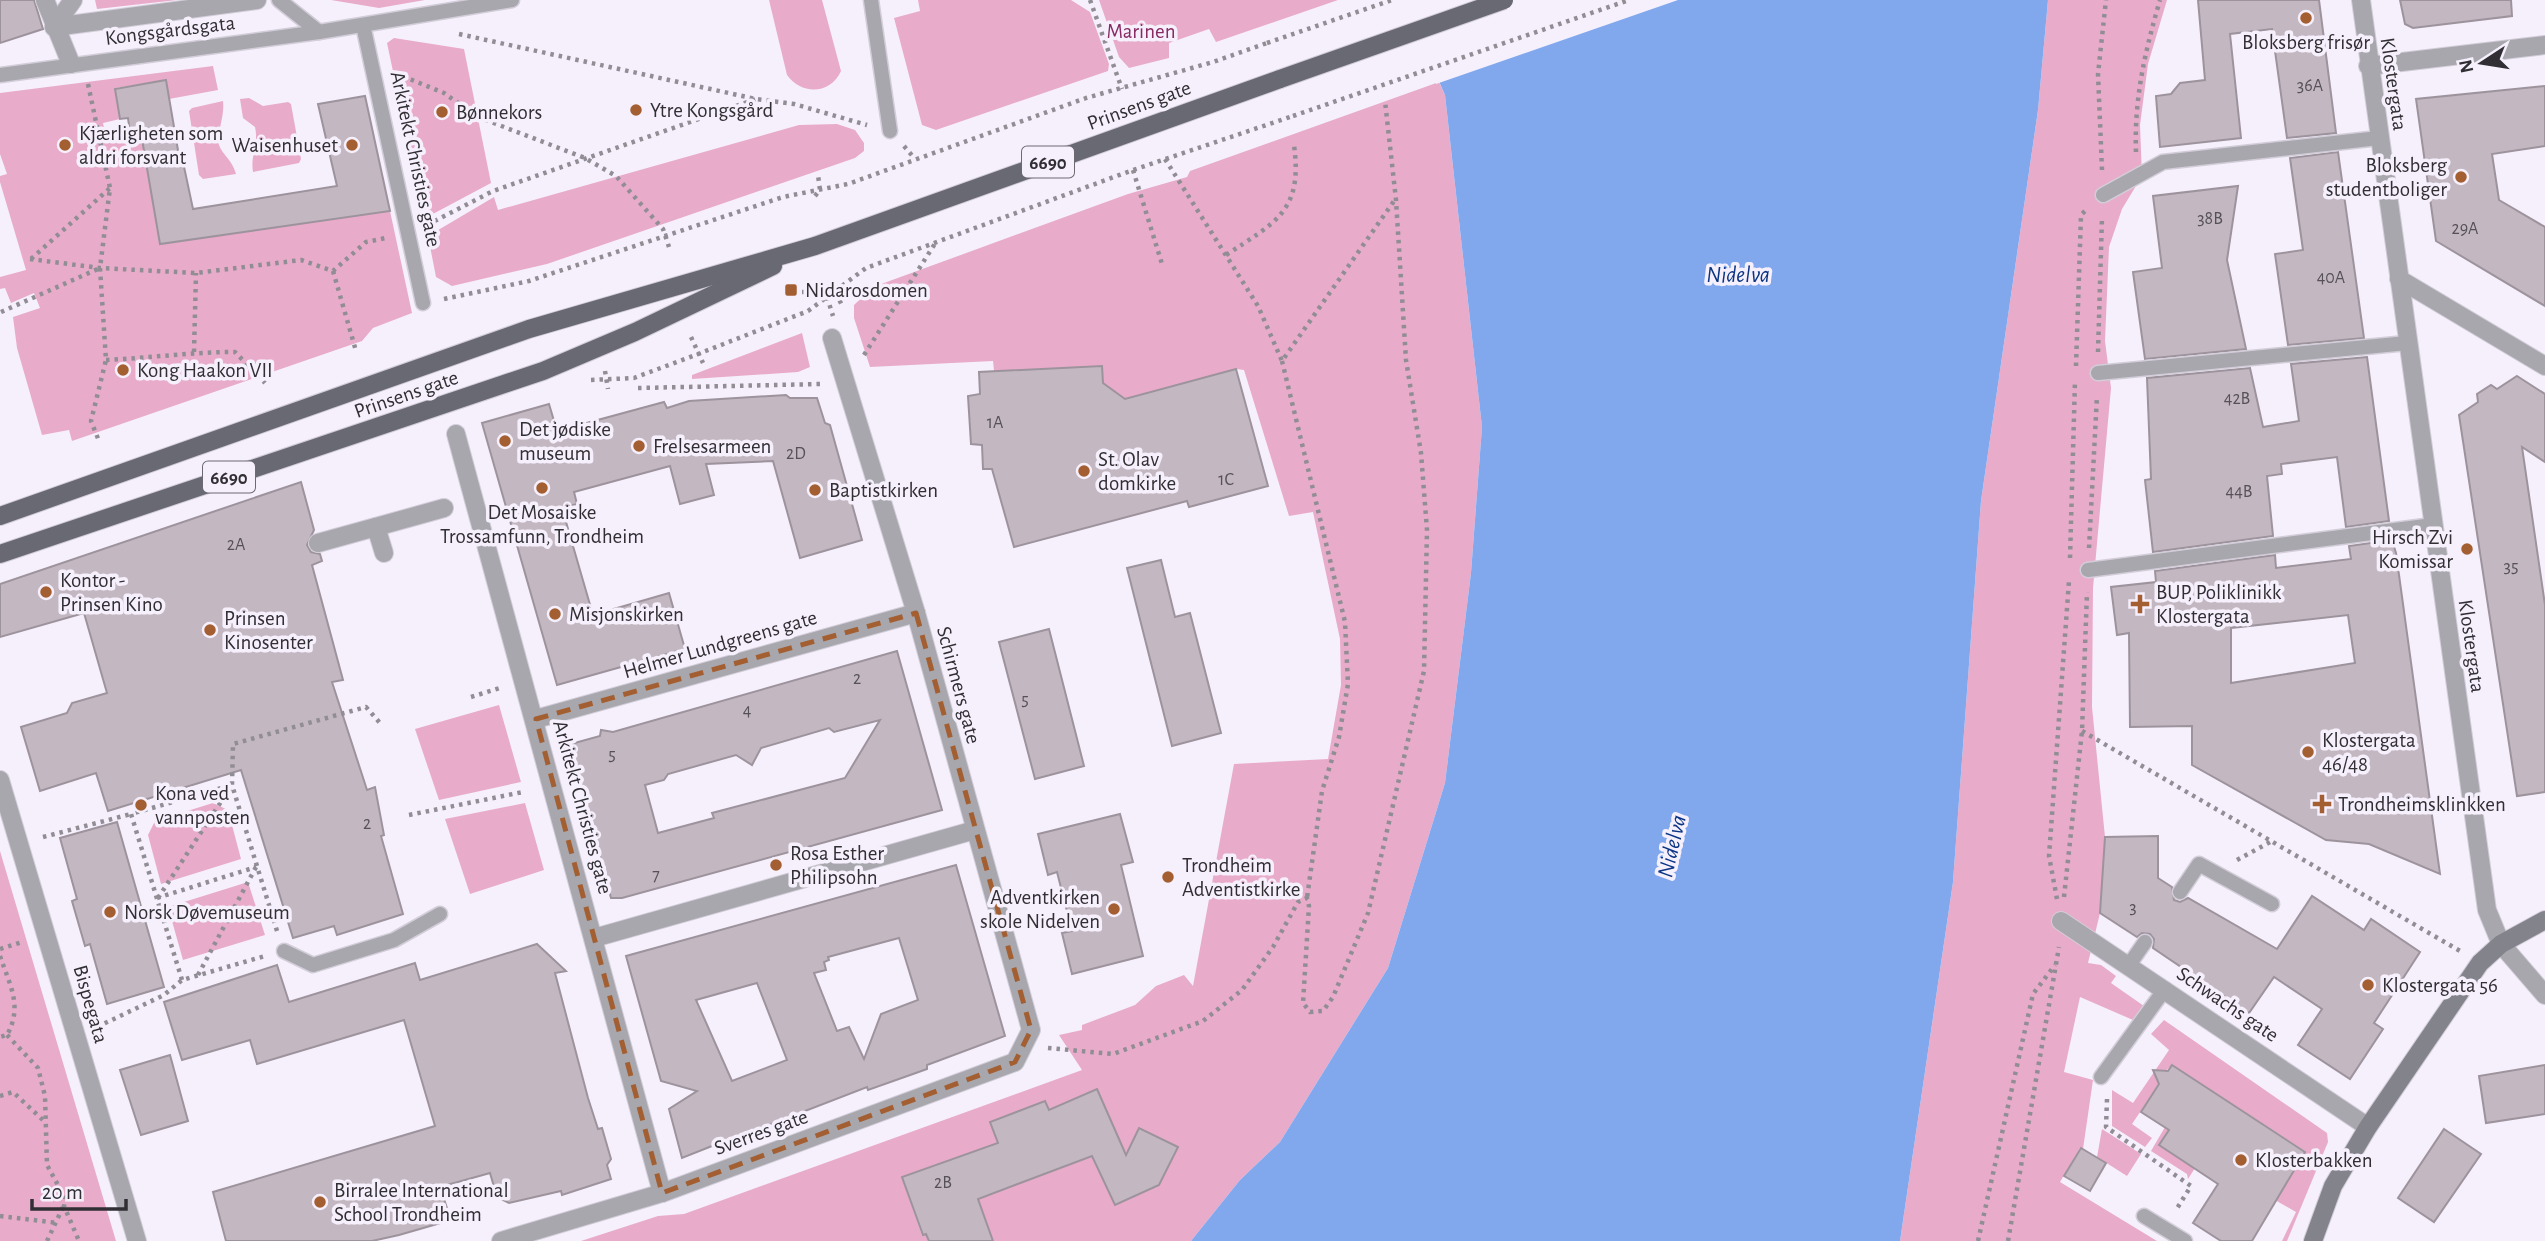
<svg xmlns="http://www.w3.org/2000/svg" width="2545" height="1241" font-family="'Alegreya Sans',sans-serif">
  <style>
    .green { fill: #e8acca; fill-rule: evenodd }
    .water { fill: #81a8ed }
    .pier { fill: #f6f0fd }
    .building { fill: #c3b8c2; stroke: #9d939d; stroke-width: 2; fill-rule: evenodd }
    .lines { fill: none; stroke-linecap: round; stroke-linejoin: round }
    .lane-casing { stroke: #d3cdd9; stroke-width: 17 }
    .street-casing { stroke: #d3cdd9; stroke-width: 20 }
    .secondary-casing { stroke: #d3cdd9; stroke-width: 20 }
    .primary-casing { stroke: #d3cdd9; stroke-width: 20 }
    .path { stroke: #918d95; stroke-width: 4.5; stroke-dasharray: 3.5 5; stroke-linecap: butt }
    .lane { stroke: #a7a7ad; stroke-width: 14 }
    .street { stroke: #a7a7ad; stroke-width: 18 }
    .secondary { stroke: #83838b; stroke-width: 18 }
    .primary { stroke: #696973; stroke-width: 18 }
    .primary-bridge-casing { stroke: #d3cdd9; stroke-width: 20; stroke-linecap: butt }
    .path-bridge { stroke: #918d95; stroke-width: 4.5; stroke-dasharray: 3.5 5; stroke-linecap: butt }
    .primary-bridge { stroke: #696973; stroke-width: 18 }
    .marked { fill: none; stroke: #a35f31; stroke-width: 5; stroke-dasharray: 14 9; stroke-linejoin: round }
    .poi-dot { fill: #a35f31; stroke: #f6f0fd; stroke-width: 2.5 }
    .labels { text-anchor: middle; stroke-width: 7; stroke-linejoin: round; paint-order: stroke }
    .number-label { font-size: 18px; fill: #565158 }
    .shield { fill: #f6f0fd; stroke: #6c6970; stroke-width: 2 }
    .shield-label { font-size: 19px; font-weight: bold; fill: #312f34 }
    .street-label { font-size: 21px; fill: #312f34; stroke: #f6f0fd }
    .park-label { font-size: 21px; fill: #882b62; stroke: #f6f0fd }
    .poi-label { font-size: 21px; fill: #312f34; stroke: #f6f0fd; text-anchor: start }
    .water-label { font-size: 23px; font-style: italic; fill: #0b3583; stroke: #f6f0fd }
  </style>
  <rect width="100%" height="100%" fill="#f6f0fd"/>
  <g class="green">
    <path d="M95 0H177L97 9Z"/>
    <path d="M331 0H425L379 8Z"/>
    <path d="M769 0H822L841 71C830 95 801 95 787 75Z"/>
    <path d="M918 0H1071L1090 12 1109 64 1108 71 936 130 922 125 894 18 920 11Z"/>
    <path d="M1099 0H1338L1216 42 1209 29 1169 43V58L1129 68 1119 57Z"/>
    <path d="M2048 0H2167L2148 64 2140 125 2142 176 2122 209 2109 247 2105 341 2111 388 2093 588 2092 707 2105 837 2100 913 2088 963 2101 965 2116 976 2111 983 2144 1006 2133 1020 2080 997 2064 1072 2093 1080 2083 1149 2080 1148 2060 1182 2157 1241H1900L1953 882 1981 501 2038 110Z"/>
    <path d="M394 38 464 49 491 183 431 215 423 213 387 43Z"/>
    <path d="M213 66 218 90 169 99 165 80 116 88 120 119 103 123 106 138 130 133 132 141 142 139 160 244 390 211 412 313 373 328 362 341 72 441 69 430 42 435 17 348 13 317 40 308 34 293 11 303 5 288 0 289V277L26 270 0 182V176L7 174 0 154V93Z"/>
    <path d="M1439 82 1445 95 1482 427 1471 573 1445 783 1388 968 1280 1142 1240 1180 1191 1241H989L902 1178 922 1235 926 1234 929 1241H581L658 1216 684 1214 1082 1070 1059 1035 1082 1030V1025L1135 1005 1156 986 1184 975 1193 986 1234 764 1328 759 1341 685 1340 639 1313 512 1289 516 1244 370 1236 369 1185 383 1179 391 1177 385 1126 404 1113 390 1103 389 1102 366 994 371 993 361 870 367 854 318V305L873 287 1128 194 1187 177 1190 171ZM1045 1101 1069 1164 1009 1187 996 1154 1002 1152 990 1122ZM1139 1128 1178 1147 1097 1165 1128 1151Z"/>
    <path d="M249 98 263 106 288 102 291 104 301 159 299 163 253 172C250 155 259 144 255 127L243 118 240 99Z"/>
    <path d="M223 101C225 117 216 135 219 145 223 156 232 159 236 174L203 179 199 175 189 111 192 108Z"/>
    <path d="M837 124 855 130 864 143V151L855 158 547 264 452 286 436 277 428 236 494 197 498 210 799 125Z"/>
    <path d="M802 333 810 367 798 372 692 379V375Z"/>
    <path d="M499 705 521 782 439 800 415 729Z"/>
    <path d="M213 803 228 810 241 859 161 884 148 835 155 821Z"/>
    <path d="M525 803 544 870 470 894 445 819Z"/>
    <path d="M0 851 116 1241H0Z"/>
    <path d="M248 882 265 935 183 960 168 907Z"/>
    <path d="M2164 1020 2327 1133 2328 1142 2287 1241H2282L2296 1212 2275 1200 2305 1151 2172 1065 2157 1079 2159 1084 2132 1124 2152 1138 2145 1147 2112 1126V1090L2133 1103 2169 1050 2151 1034Z"/>
    <path d="M2165 1127 2169 1130 2159 1145 2195 1168 2188 1179 2187 1174 2151 1151Z"/>
    <path d="M2102 1129 2141 1154 2127 1176 2097 1157Z"/>
  </g>
  <path class="water" d="M1403 0H2048L2038 110 1981 501 1953 882 1900 1241H1191L1240 1180 1280 1142 1388 968 1445 783 1471 573 1482 427 1445 95Z"/>
  <path class="pier" d="M1400 0H1678L1436 84Z"/>
  <g class="building">
    <path d="M0 0H34L43 29 0 43Z"/>
    <path d="M2198 0H2319L2336 133 2287 138 2272 29 2230 34 2241 138 2160 147 2156 96 2171 94 2180 83 2205 80Z"/>
    <path d="M2400 0H2511L2512 16 2413 28 2405 24Z"/>
    <path d="M166 80 180 162H183L193 209 337 186 318 104 365 96 390 211 160 244 142 139 131 141 128 118 120 119 115 89Z"/>
    <path d="M2545 86V146L2492 154 2499 200 2545 227V306L2436 241 2416 99Z"/>
    <path d="M2338 152 2364 338 2288 345 2275 254 2303 250 2290 158Z"/>
    <path d="M2238 186 2227 260 2246 349 2145 359 2133 272 2162 268 2153 196Z"/>
    <path d="M2367 357 2389 521 2346 527 2337 457 2281 464 2282 474 2267 476 2273 536 2153 552 2145 480 2151 479 2147 378 2250 368 2263 427 2299 421 2291 364Z"/>
    <path d="M1102 366 1103 383 1125 399 1236 369 1268 486 1189 507 1187 501 1014 547 992 469H983L982 445 971 444 968 396 980 394 979 372Z"/>
    <path d="M2517 376 2545 394V462L2522 447 2545 605V792L2517 796 2459 415 2478 402 2477 394 2491 385 2497 389Z"/>
    <path d="M786 395 790 398H817L825 423 830 425 862 540 800 558 773 461 706 464 714 495 680 504 670 466 574 492 577 504 562 508 593 615 669 593 685 649 557 685 482 423 549 404 557 431 664 402 667 408 689 401Z"/>
    <path d="M301 482 314 530 307 545 311 552 320 554 322 561 312 565 343 680 332 682 367 790 375 787 384 835 381 836 403 914 337 935 334 926 293 938 241 770 108 811 96 773 40 791 21 727 67 713 72 703 107 693 84 613 0 637V584Z"/>
    <path d="M2392 540 2396 553 2440 874 2369 844 2326 840 2192 765V726L2130 727 2129 633 2117 635 2111 587 2156 582 2155 571 2275 555 2276 568 2351 559 2349 546ZM2348 615 2355 663 2231 683V628Z"/>
    <path d="M1161 560 1175 617 1190 613 1221 733 1172 746 1127 568Z"/>
    <path d="M1049 629 1084 766 1035 779 999 642Z"/>
    <path d="M897 651 942 810 622 898H611L571 744 600 736 601 730 613 732ZM880 720 845 778 712 813 714 818 658 833 645 785 664 780 668 774 736 755 752 765 761 748 829 728 834 732Z"/>
    <path d="M1120 814 1133 862 1121 865 1143 956 1072 974 1062 933 1072 931 1057 872 1048 875 1038 834Z"/>
    <path d="M117 822 164 987 107 1004 90 944 85 946 72 901 77 899 60 838Z"/>
    <path d="M2158 836V878L2172 887 2174 900 2180 902 2188 898 2277 949 2312 896 2364 930 2371 919 2420 952 2374 1023 2383 1029 2350 1079 2298 1045 2322 1009 2274 977 2249 1013 2153 948 2154 939 2150 934 2142 933 2137 937 2100 913 2105 837Z"/>
    <path d="M956 865 1005 1036 927 1065V1069L913 1074 868 1090 867 1087 730 1140 729 1144 716 1149 712 1146 682 1158 669 1109 697 1091 661 1081 626 956ZM899 938 918 1000 881 1014 864 1059 849 1027 837 1031 814 973 826 970 824 962 829 960 828 957ZM757 983 787 1060 732 1081 696 1000Z"/>
    <path d="M537 944 566 971 555 973 588 1098 598 1129 602 1128 611 1159 607 1165 611 1179 562 1195 561 1191 509 1203 497 1197 490 1173 440 1187 448 1211 441 1213 444 1222 399 1235 372 1241H226L213 1192 435 1126 404 1020 257 1064 250 1040 182 1060 164 1002 277 965 289 1002 415 963 420 980Z"/>
    <path d="M170 1055 188 1121 141 1135 120 1070Z"/>
    <path d="M2172 1065 2305 1152 2252 1241H2221L2193 1223 2218 1184 2159 1145 2169 1130 2141 1112 2159 1084 2153 1070 2168 1071Z"/>
    <path d="M2545 1065V1114L2486 1123 2479 1076Z"/>
    <path d="M1097 1089 1126 1155 1139 1128 1178 1147 1159 1185 1115 1205 1092 1156 978 1199 993 1241H929L926 1234 923 1235 902 1177 998 1143 990 1122 1045 1101 1049 1110Z"/>
    <path d="M2444 1129 2481 1154 2434 1222 2398 1198Z"/>
    <path d="M2081 1148 2106 1163 2090 1191 2064 1176Z"/>
  </g>
  <g class="lines">
    <g class="lane-casing">
      <g id="lane">
        <path d="M279 0 319 32"/>
        <path d="M871 0 890 131"/>
        <path d="M363 25 423 303"/>
        <path d="M0 75 319 32 512 0"/>
        <path d="M2103 195 2163 162 2379 138"/>
        <path d="M2098 373 2407 343"/>
        <path d="M2088 570 2433 525"/>
        <path d="M2180 892 2199 864 2272 904"/>
        <path d="M284 951 313 965 394 940 440 914"/>
        <path d="M2129 965 2145 942"/>
        <path d="M2101 1077 2165 989"/>
        <path d="M2144 1216 2185 1241"/>
      </g>
    </g>
    <g class="street-casing">
      <g id="street">
        <path d="M45 0 71 64"/>
        <path d="M2361 0 2487 910 2501 944 2545 995"/>
        <path d="M54 27 257 0"/>
        <path d="M54 27 73 0"/>
        <path d="M2368 66 2545 45"/>
        <path d="M2399 279 2545 366"/>
        <path d="M456 434 662 1193"/>
        <path d="M376 527 384 553"/>
        <path d="M318 543 444 508"/>
        <path d="M536 719 916 613"/>
        <path d="M0 780 137 1241"/>
        <path d="M2061 921 2368 1127"/>
        <path d="M594 938 975 830"/>
        <path d="M501 1241 662 1193 1015 1062 1031 1030 916 613 832 338"/>
      </g>
    </g>
    <g class="secondary-casing">
      <path id="secondary" d="M2313 1241 2333 1186 2368 1127 2480 963 2501 944 2545 920"/>
    </g>
    <g class="primary-casing">
      <g id="primary">
        <path d="M0 516 529 329 815 246 1280 79"/>
        <path d="M0 554 543 371 635 332 773 266"/>
      </g>
    </g>
    <g class="path">
      <path d="M1090 0 1122 89"/>
      <path d="M459 34 756 99 794 104 867 125"/>
      <path d="M395 73 444 93 478 117 585 158 616 176 663 229 669 247"/>
      <path d="M88 84 110 188 100 268 106 360 91 421 99 441"/>
      <path d="M904 146 915 159"/>
      <path d="M2136 152C2134 99 2145 51 2160 0"/>
      <path d="M1165 159 1258 306 1282 361 1394 201"/>
      <path d="M1133 170 1162 264"/>
      <path d="M2102 170 2098 74 2106 0"/>
      <path d="M815 196 820 190 818 175"/>
      <path d="M427 225 493 191 756 99"/>
      <path d="M1226 255C1276 222 1303 211 1294 145"/>
      <path d="M30 259 100 268 196 273 301 260 333 271 366 242 386 238"/>
      <path d="M31 259 110 188"/>
      <path d="M333 271 356 351"/>
      <path d="M802 292H835L843 307"/>
      <path d="M827 297 833 316"/>
      <path d="M444 299 529 281 783 197 848 184 1086 98 1213 62 1267 43"/>
      <path d="M1 312 100 268"/>
      <path d="M691 337 703 363"/>
      <path d="M194 352 196 273"/>
      <path d="M2098 352 2102 217"/>
      <path d="M864 355 936 242"/>
      <path d="M106 360C149 358 192 352 235 352L265 383"/>
      <path d="M1282 361 1345 622 1348 684 1339 737 1322 791 1307 898"/>
      <path d="M2076 366 2081 215 2087 209"/>
      <path d="M605 371 608 389"/>
      <path d="M591 380 634 378 698 354 808 311 866 268 1133 170 1293 116"/>
      <path d="M638 388 822 384"/>
      <path d="M2089 548 2097 396"/>
      <path d="M2070 558 2075 381"/>
      <path d="M471 697 500 688"/>
      <path d="M2082 731 2460 951"/>
      <path d="M409 815 523 792"/>
      <path d="M43 837 131 814"/>
      <path d="M2237 860 2272 841"/>
      <path d="M2064 897 2082 731 2087 592"/>
      <path d="M157 898 256 867"/>
      <path d="M158 898 232 785"/>
      <path d="M2057 899 2049 856 2069 581"/>
      <path d="M277 931 232 785 233 744 366 707 380 723"/>
      <path d="M0 949 22 942"/>
      <path d="M0 956C10 986 23 1006 7 1035L0 1037"/>
      <path d="M198 975 256 867"/>
      <path d="M182 980 131 814 232 785"/>
      <path d="M97 1027 164 995 182 980 265 956"/>
      <path d="M7 1035 38 1068 45 1096 47 1165 65 1198 64 1206 79 1241"/>
      <path d="M1048 1048 1113 1054 1203 1021 1242 990 1273 947 1298 902 1307 898 1309 906 1303 1003 1310 1012 1323 1011 1333 997 1368 913 1424 671 1427 530 1421 453 1406 360 1396 200 1385 101"/>
      <path d="M0 1096 13 1092 45 1122"/>
      <path d="M2107 1099 2106 1127 2191 1186 2176 1210"/>
      <path d="M0 1216 58 1223"/>
      <path d="M47 1241 63 1207"/>
      <path d="M1978 1241 2033 994 2055 965"/>
      <path d="M2008 1241 2059 947"/>
    </g>
    <use href="#lane" class="lane"/>
    <use href="#street" class="street"/>
    <use href="#secondary" class="secondary"/>
    <use href="#primary" class="primary"/>
    <g class="primary-bridge-casing">
      <path id="primary-bridge" d="M1280 79 1504 0"/>
    </g>
    <g class="path-bridge">
      <path d="M1267 43 1392 0"/>
      <path d="M1293 116 1629 0"/>
    </g>
    <use href="#primary-bridge" class="primary-bridge"/>
  </g>
  <path class="marked" d="M916 613 1031 1030 1015 1062 662 1193 536 719Z"/>
  <g class="poi-dot">
    <circle cx="2306" cy="18" r="7"/>
    <circle cx="636" cy="110" r="7"/>
    <circle cx="442" cy="112" r="7"/>
    <circle cx="65" cy="145" r="7"/>
    <circle cx="352" cy="145" r="7"/>
    <circle cx="2461" cy="177" r="7"/>
    <rect x="784" y="283" width="14" height="14" rx="3.5"/>
    <circle cx="123" cy="370" r="7"/>
    <circle cx="505" cy="441" r="7"/>
    <circle cx="639" cy="446" r="7"/>
    <circle cx="1084" cy="471" r="7"/>
    <circle cx="542" cy="488" r="7"/>
    <circle cx="815" cy="490" r="7"/>
    <circle cx="2467" cy="549" r="7"/>
    <circle cx="46" cy="592" r="7"/>
    <path d="M2136.5 593.5h7v7h7v7h-7v7h-7v-7h-7v-7h7z"/>
    <circle cx="555" cy="614" r="7"/>
    <circle cx="210" cy="630" r="7"/>
    <circle cx="2308" cy="752" r="7"/>
    <path d="M2318.5 793.5h7v7h7v7h-7v7h-7v-7h-7v-7h7z"/>
    <circle cx="141" cy="805" r="7"/>
    <circle cx="776" cy="865" r="7"/>
    <circle cx="1168" cy="877" r="7"/>
    <circle cx="1114" cy="909" r="7"/>
    <circle cx="110" cy="912" r="7"/>
    <circle cx="2368" cy="985" r="7"/>
    <circle cx="2241" cy="1160" r="7"/>
    <circle cx="320" cy="1202" r="7"/>
  </g>
  <g class="labels">
    <g class="number-label">
      <text x="2310" y="91">36A</text>
      <text x="2210" y="224">38B</text>
      <text x="2465" y="234">29A</text>
      <text x="2331" y="283">40A</text>
      <text x="2237" y="404">42B</text>
      <text x="995" y="428">1A</text>
      <text x="796" y="459">2D</text>
      <text x="1226" y="485">1C</text>
      <text x="2239" y="497">44B</text>
      <text x="236" y="550">2A</text>
      <text x="2511" y="572">35</text>
      <text x="857" y="684">2</text>
      <text x="1025" y="705">5</text>
      <text x="747" y="716">4</text>
      <text x="612" y="760">5</text>
      <text x="367" y="829">2</text>
      <text x="656" y="881">7</text>
      <text x="2133" y="913">3</text>
      <text x="943" y="1188">2B</text>
    </g>
    <g class="shield">
      <rect x="1022" y="146.5" width="52" height="31" rx="5"/>
      <rect x="203" y="461.5" width="52" height="31" rx="5"/>
    </g>
    <g class="shield-label">
      <text x="1048" y="169">6690</text>
      <text x="229" y="484">6690</text>
    </g>
    <g class="street-label">
      <text transform="translate(170 30) rotate(-7)" y="7">Kongsgårdsgata</text>
      <text transform="translate(2394 84) rotate(82)" y="7">Klostergata</text>
      <text transform="translate(1139 105) rotate(-20)" y="7">Prinsens gate</text>
      <text transform="translate(416 159) rotate(78)" y="7">Arkitekt Christies gate</text>
      <text transform="translate(406 394) rotate(-19)" y="7">Prinsens gate</text>
      <text transform="translate(720 644) rotate(-16)" y="7">Helmer Lundgreens gate</text>
      <text transform="translate(2472 646) rotate(82)" y="7">Klostergata</text>
      <text transform="translate(959 685) rotate(75)" y="7">Schirmers gate</text>
      <text transform="translate(583 807) rotate(75)" y="7">Arkitekt Christies gate</text>
      <text transform="translate(91 1004) rotate(74)" y="7">Bispegata</text>
      <text transform="translate(2228 1004) rotate(34)" y="7">Schwachs gate</text>
      <text transform="translate(761 1132) rotate(-20)" y="7">Sverres gate</text>
    </g>
    <g class="park-label">
      <text x="1141" y="38">Marinen</text>
    </g>
    <g class="poi-label">
      <text x="2306" y="49" text-anchor="middle">Bloksberg frisør</text>
      <text x="650" y="117">Ytre Kongsgård</text>
      <text x="456" y="119">Bønnekors</text>
      <text x="79" y="140">Kjærligheten som<tspan x="79" dy="24">aldri forsvant</tspan></text>
      <text x="338" y="152" text-anchor="end">Waisenhuset</text>
      <text x="2447" y="172" text-anchor="end">Bloksberg<tspan x="2447" dy="24">studentboliger</tspan></text>
      <text x="805" y="297">Nidarosdomen</text>
      <text x="137" y="377">Kong Haakon VII</text>
      <text x="519" y="436">Det jødiske<tspan x="519" dy="24">museum</tspan></text>
      <text x="653" y="453">Frelsesarmeen</text>
      <text x="1098" y="466">St. Olav<tspan x="1098" dy="24">domkirke</tspan></text>
      <text x="829" y="497">Baptistkirken</text>
      <text x="542" y="519" text-anchor="middle">Det Mosaiske<tspan x="542" dy="24">Trossamfunn, Trondheim</tspan></text>
      <text x="2453" y="544" text-anchor="end">Hirsch Zvi<tspan x="2453" dy="24">Komissar</tspan></text>
      <text x="60" y="587">Kontor -<tspan x="60" dy="24">Prinsen Kino</tspan></text>
      <text x="2156" y="599">BUP, Poliklinikk<tspan x="2156" dy="24">Klostergata</tspan></text>
      <text x="569" y="621">Misjonskirken</text>
      <text x="224" y="625">Prinsen<tspan x="224" dy="24">Kinosenter</tspan></text>
      <text x="2322" y="747">Klostergata<tspan x="2322" dy="24">46/48</tspan></text>
      <text x="155" y="800">Kona ved<tspan x="155" dy="24">vannposten</tspan></text>
      <text x="2338" y="811">Trondheimsklinkken</text>
      <text x="790" y="860">Rosa Esther<tspan x="790" dy="24">Philipsohn</tspan></text>
      <text x="1182" y="872">Trondheim<tspan x="1182" dy="24">Adventistkirke</tspan></text>
      <text x="1100" y="904" text-anchor="end">Adventkirken<tspan x="1100" dy="24">skole Nidelven</tspan></text>
      <text x="124" y="919">Norsk Døvemuseum</text>
      <text x="2382" y="992">Klostergata 56</text>
      <text x="2255" y="1167">Klosterbakken</text>
      <text x="334" y="1197">Birralee International<tspan x="334" dy="24">School Trondheim</tspan></text>
    </g>
    <g class="water-label">
      <text x="1738" y="282">Nidelva</text>
      <text transform="translate(1671 846) rotate(-77)" y="8">Nidelva</text>
    </g>
  </g>
  <g transform="translate(2482 63) rotate(258)" stroke="#f6f0fd" stroke-width="5" paint-order="stroke">
  <path d="M0-5L12 26L0 18L-12 26Z" fill="#312f34"/>
  <text y="-10" font-size="19" font-weight="bold" text-anchor="middle" fill="#312f34">N</text>
  </g>
  <path d="M32 1199v10h94v-10" fill="none" stroke="#312f34" stroke-width="3.5"/>
  <text x="42" y="1199" font-size="21" fill="#312f34" stroke="#f6f0fd" stroke-width="5" paint-order="stroke">20 m</text>
</svg>
